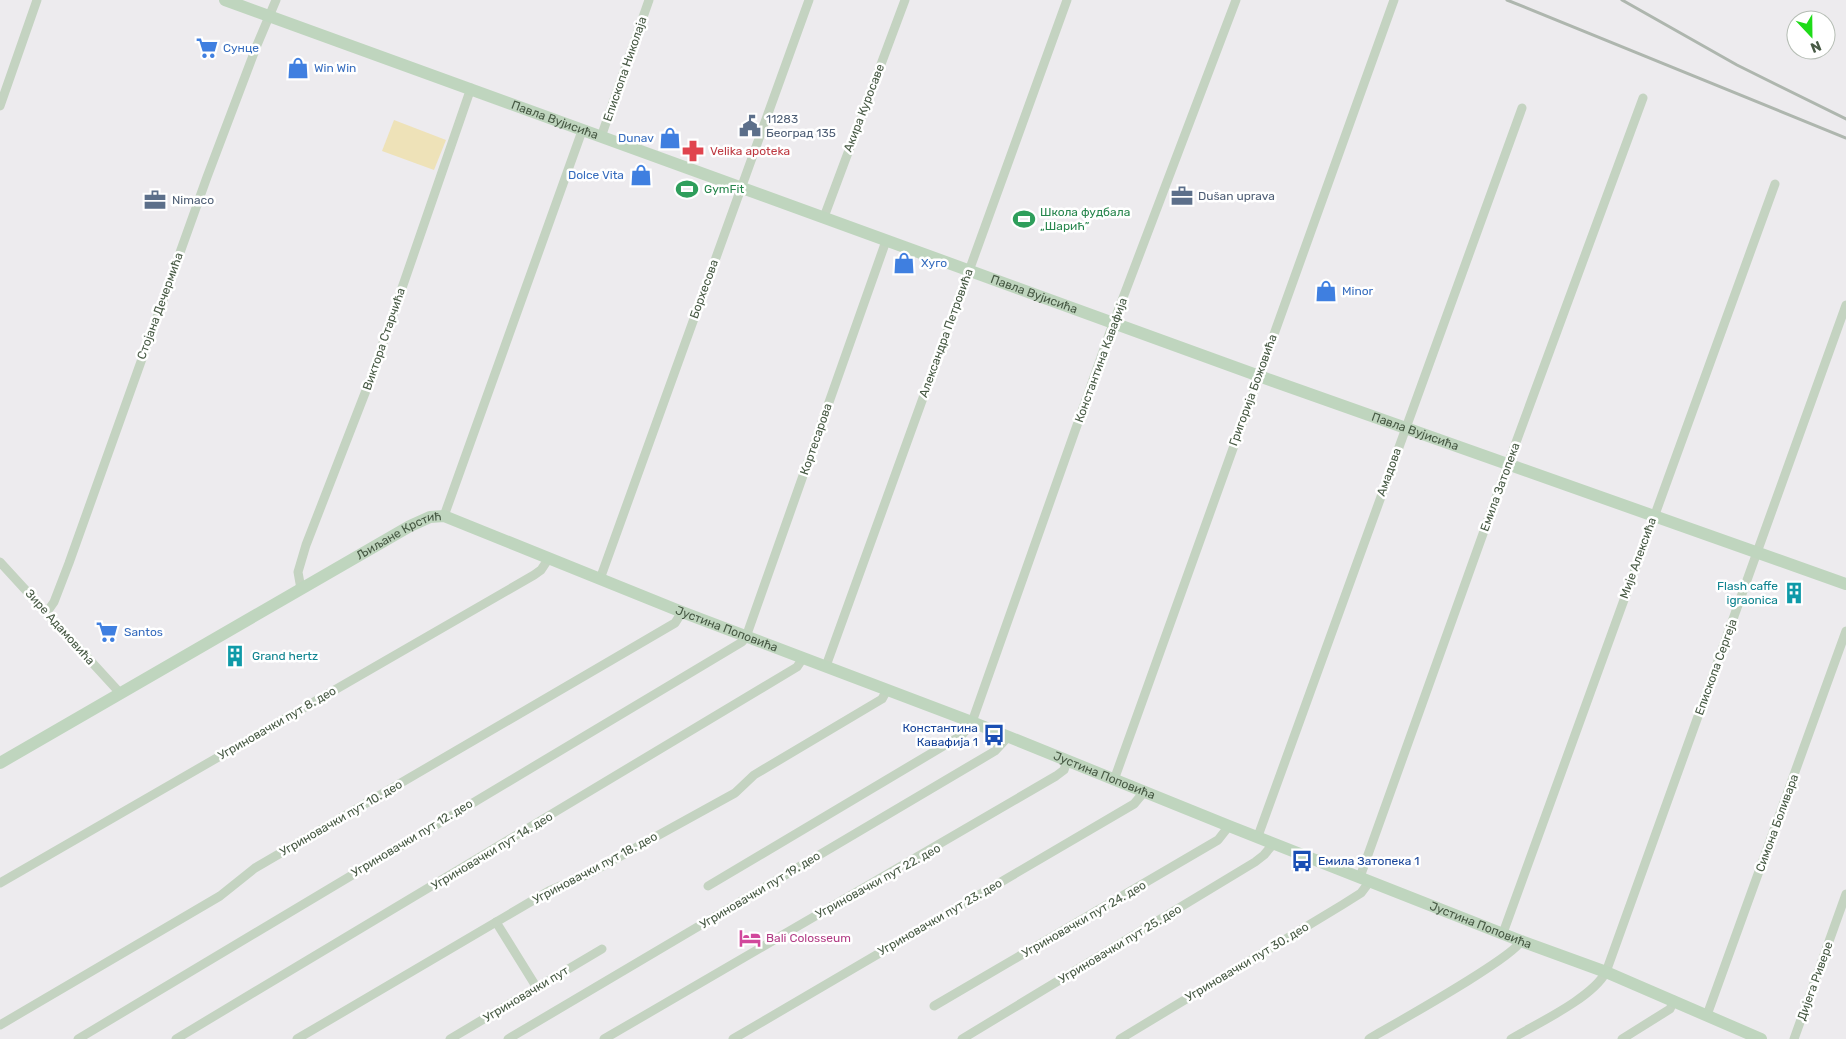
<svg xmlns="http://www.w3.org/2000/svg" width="1846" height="1039" font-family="Rubik,sans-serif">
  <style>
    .green { fill: #eee2b8 }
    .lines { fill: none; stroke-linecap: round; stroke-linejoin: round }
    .street { stroke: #c4d3c1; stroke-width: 9 }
    .secondary { stroke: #bfd5be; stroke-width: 12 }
    .rail { stroke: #aeb6ae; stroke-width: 3 }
    .labels { text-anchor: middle; stroke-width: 5; stroke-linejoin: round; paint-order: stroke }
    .shop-label { font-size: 12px; fill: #366cbe; stroke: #fff; text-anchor: start }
    .street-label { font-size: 12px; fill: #475944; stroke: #fff }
    .service-label { font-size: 12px; fill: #4e5e75; stroke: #fff; text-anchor: start }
    .health-label { font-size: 12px; fill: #be3a42; stroke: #fff; text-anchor: start }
    .leisure-label { font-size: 12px; fill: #27864d; stroke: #fff; text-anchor: start }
    .culture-label { font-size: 12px; fill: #0d838f; stroke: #fff; text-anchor: end }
    .transit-label { font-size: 12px; fill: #164399; stroke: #fff; text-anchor: end }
    .hotel-label { font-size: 12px; fill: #b23c85; stroke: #fff; text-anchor: start }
  </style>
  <rect width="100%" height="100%" fill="#edebee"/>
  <path class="green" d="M394 120 446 140 434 170 382 151Z"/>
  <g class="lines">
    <g class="street">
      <path d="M0 106 37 0"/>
      <path d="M601 137 649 0"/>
      <path d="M824 217 905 0"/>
      <path d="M444 516 582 131"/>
      <path d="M0 562 120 693"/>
      <path d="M600 579 809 0"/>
      <path d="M301 589 298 572 306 545 372 375 471 88"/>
      <path d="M47 612 54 602 69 563 207 177 257 45 276 0"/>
      <path d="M826 666 1067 0"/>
      <path d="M1114 780 1394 0"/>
      <path d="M1258 836 1522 108"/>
      <path d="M1360 877 1508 464 1643 98"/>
      <path d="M0 883 534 575 541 570 549 558"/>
      <path d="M708 886 962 735 972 722 1110 332 1236 0"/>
      <path d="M496 922 537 988"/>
      <path d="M1503 933 1775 184"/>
      <path d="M934 1006 1218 840 1229 826"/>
      <path d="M1707 1015 1846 631"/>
      <path d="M0 1025 220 896 255 868 675 623 682 612"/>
      <path d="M78 1039 742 642 746 637 886 241"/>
      <path d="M176 1039 797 667 803 658"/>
      <path d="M297 1039 549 891 588 874 735 793 754 775 882 699 887 690"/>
      <path d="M450 1039 602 949"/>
      <path d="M508 1039 995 751 1008 737"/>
      <path d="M604 1039 1056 776 1064 770 1067 761"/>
      <path d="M733 1039 1134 804 1144 792"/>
      <path d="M962 1039 1255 862 1264 855 1274 843"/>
      <path d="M1120 1039 1342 905 1361 893 1370 881"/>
      <path d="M1369 1039C1394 1024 1512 959 1521 941"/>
      <path d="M1511 1039C1538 1023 1592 998 1606 972L1846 305"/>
      <path d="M1622 1039 1670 1009 1674 1000"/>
      <path d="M1794 1039 1846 894"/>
    </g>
    <g class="secondary">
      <path id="s1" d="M225 0 1273 381 1846 584"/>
      <path id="s2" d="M0 763 410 526 430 517 444 516 682 612 972 722 1229 826 1521 941 1606 972 1761 1039"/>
    </g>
    <g class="rail">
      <path d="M1507 0 1846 138"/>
      <path d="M1622 0 1737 65 1846 119"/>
    </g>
  </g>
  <defs>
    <g id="supermarket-bare" transform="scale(1.725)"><path d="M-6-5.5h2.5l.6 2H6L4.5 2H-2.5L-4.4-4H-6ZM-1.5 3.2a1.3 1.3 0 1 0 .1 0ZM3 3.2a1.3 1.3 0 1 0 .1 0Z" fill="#3f7fe0" stroke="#fff" stroke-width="2.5" paint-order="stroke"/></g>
    <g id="shop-bare" transform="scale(1.725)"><path d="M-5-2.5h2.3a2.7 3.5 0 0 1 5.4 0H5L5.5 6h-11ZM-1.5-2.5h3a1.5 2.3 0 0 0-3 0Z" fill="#3f7fe0" stroke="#fff" stroke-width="2.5" paint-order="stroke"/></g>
    <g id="civic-bare" transform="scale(1.725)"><path d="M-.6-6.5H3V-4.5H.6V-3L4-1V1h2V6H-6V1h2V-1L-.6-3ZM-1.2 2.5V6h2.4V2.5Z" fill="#5c6f8a" stroke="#fff" stroke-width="2.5" paint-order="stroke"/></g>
    <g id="pharmacy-bare" transform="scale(1.725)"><path d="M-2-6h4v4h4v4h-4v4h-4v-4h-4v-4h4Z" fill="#e0444e" stroke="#fff" stroke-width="2.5" paint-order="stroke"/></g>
    <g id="stadium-bare" transform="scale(1.725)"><path d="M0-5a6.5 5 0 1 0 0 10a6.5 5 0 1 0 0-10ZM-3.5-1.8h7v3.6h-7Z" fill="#2e9e5b" stroke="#fff" stroke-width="2.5" paint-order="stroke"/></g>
    <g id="office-bare" transform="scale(1.725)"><path d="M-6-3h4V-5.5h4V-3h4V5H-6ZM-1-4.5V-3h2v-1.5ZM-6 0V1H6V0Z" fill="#5c6f8a" stroke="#fff" stroke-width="2.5" paint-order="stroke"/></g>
    <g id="building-bare" transform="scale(1.725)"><path d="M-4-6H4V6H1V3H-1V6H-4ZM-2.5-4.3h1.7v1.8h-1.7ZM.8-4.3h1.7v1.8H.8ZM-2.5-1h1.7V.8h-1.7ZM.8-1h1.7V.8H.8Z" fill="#0f9aa8" stroke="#fff" stroke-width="2.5" paint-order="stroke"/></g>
    <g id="bus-bare" transform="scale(1.725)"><path d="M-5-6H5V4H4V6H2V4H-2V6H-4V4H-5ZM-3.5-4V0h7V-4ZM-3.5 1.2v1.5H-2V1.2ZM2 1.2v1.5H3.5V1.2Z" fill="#1a4fb4" stroke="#fff" stroke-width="2.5" paint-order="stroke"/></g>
    <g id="hotel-bare" transform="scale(1.725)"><path d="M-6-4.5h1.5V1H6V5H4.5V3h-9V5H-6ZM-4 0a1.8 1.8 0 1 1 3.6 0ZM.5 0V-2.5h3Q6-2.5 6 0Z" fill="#d1479c" stroke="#fff" stroke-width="2.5" paint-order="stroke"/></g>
  </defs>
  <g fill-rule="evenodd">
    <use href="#supermarket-bare" x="207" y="48"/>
    <use href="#shop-bare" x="298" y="68"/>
    <use href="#civic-bare" x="750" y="126"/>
    <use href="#shop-bare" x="670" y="138"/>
    <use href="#pharmacy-bare" x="693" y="151"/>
    <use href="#shop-bare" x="641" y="175"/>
    <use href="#stadium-bare" x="687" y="189"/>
    <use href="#office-bare" x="1182" y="196"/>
    <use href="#office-bare" x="155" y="200"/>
    <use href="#stadium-bare" x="1024" y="219"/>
    <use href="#shop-bare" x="904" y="263"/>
    <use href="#shop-bare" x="1326" y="291"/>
    <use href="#building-bare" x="1794" y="593"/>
    <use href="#supermarket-bare" x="107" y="632"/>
    <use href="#building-bare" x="235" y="656"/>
    <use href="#bus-bare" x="994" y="735"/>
    <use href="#bus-bare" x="1302" y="861"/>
    <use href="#hotel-bare" x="750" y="938"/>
  </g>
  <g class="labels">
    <g class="shop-label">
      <text x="223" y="52">Сунце</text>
      <text x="314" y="72">Win Win</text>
      <text x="654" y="142" text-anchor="end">Dunav</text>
      <text x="624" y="179" text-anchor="end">Dolce Vita</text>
      <text x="921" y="267">Хуго</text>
      <text x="1342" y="295">Minor</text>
      <text x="124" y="636">Santos</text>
    </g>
    <g class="street-label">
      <text transform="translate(625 69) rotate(-71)" y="4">Епископа Николаја</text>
      <text transform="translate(864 108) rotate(-69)" y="4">Акира Куросаве</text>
      <text dy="4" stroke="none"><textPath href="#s1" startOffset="351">Павла Вујисића</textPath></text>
      <text transform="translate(704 289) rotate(-70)" y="4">Борхесова</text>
      <text dy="4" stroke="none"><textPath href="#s1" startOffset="861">Павла Вујисића</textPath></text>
      <text transform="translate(160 306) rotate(-70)" y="4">Стојана Дечермића</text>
      <text transform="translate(946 333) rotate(-70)" y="4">Александра Петровића</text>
      <text transform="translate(384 339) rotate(-71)" y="4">Виктора Старчића</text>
      <text transform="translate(1101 360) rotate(-70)" y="4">Константина Кавафија</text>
      <text transform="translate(1253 390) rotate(-70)" y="4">Григорија Божовића</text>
      <text dy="4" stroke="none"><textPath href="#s1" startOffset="1266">Павла Вујисића</textPath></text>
      <text transform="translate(816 439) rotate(-71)" y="4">Кортесарова</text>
      <text transform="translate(1389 472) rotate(-70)" y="4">Амадова</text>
      <text transform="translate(1500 487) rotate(-70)" y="4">Емила Затопека</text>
      <text dy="4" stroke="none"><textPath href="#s2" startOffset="460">Љиљане Крстић</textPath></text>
      <text transform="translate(1638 558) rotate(-70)" y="4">Мије Алексића</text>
      <text transform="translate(60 627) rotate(48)" y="4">Зире Адамовића</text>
      <text dy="4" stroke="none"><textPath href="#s2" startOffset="814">Јустина Поповића</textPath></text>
      <text transform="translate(1716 667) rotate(-70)" y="4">Епископа Сергеја</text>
      <text transform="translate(277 723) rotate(-30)" y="4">Угриновачки пут 8. део</text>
      <text dy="4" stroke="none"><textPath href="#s2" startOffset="1219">Јустина Поповића</textPath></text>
      <text transform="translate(341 818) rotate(-30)" y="4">Угриновачки пут 10. део</text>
      <text transform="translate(1777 823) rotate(-70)" y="4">Симона Боливара</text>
      <text transform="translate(412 838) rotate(-31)" y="4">Угриновачки пут 12. део</text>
      <text transform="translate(492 851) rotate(-31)" y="4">Угриновачки пут 14. део</text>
      <text transform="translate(595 868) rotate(-28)" y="4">Угриновачки пут 18. део</text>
      <text transform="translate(878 881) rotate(-29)" y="4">Угриновачки пут 22. део</text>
      <text transform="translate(760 890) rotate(-31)" y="4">Угриновачки пут 19. део</text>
      <text transform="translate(940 917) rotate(-30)" y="4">Угриновачки пут 23. део</text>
      <text transform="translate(1084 919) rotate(-30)" y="4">Угриновачки пут 24. део</text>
      <text dy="4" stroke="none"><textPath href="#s2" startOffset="1624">Јустина Поповића</textPath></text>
      <text transform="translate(1120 944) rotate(-31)" y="4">Угриновачки пут 25. део</text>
      <text transform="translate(1247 962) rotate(-31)" y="4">Угриновачки пут 30. део</text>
      <text transform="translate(1815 981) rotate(-70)" y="4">Дијега Ривере</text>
      <text transform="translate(526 994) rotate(-31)" y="4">Угриновачки пут</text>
    </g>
    <g class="service-label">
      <text x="766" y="123">11283<tspan x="766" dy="14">Београд 135</tspan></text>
      <text x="1198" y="200">Dušan uprava</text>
      <text x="172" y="204">Nimaco</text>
    </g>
    <g class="health-label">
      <text x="710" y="155">Velika apoteka</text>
    </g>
    <g class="leisure-label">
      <text x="704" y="193">GymFit</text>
      <text x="1040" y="216">Школа фудбала<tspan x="1040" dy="14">„Шарић”</tspan></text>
    </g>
    <g class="culture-label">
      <text x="1778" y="590">Flash caffe<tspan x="1778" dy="14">igraonica</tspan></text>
      <text x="252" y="660" text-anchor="start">Grand hertz</text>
    </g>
    <g class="transit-label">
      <text x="978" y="732">Константина<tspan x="978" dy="14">Кавафија 1</tspan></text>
      <text x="1318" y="865" text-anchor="start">Емила Затопека 1</text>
    </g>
    <g class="hotel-label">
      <text x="766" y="942">Bali Colosseum</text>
    </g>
  </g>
  <g transform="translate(1811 35) rotate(158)"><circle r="24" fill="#ffffff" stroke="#b5bdb4"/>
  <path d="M0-4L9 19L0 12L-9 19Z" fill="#1fdb19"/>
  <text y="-8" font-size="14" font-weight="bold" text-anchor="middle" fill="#475944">N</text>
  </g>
</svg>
